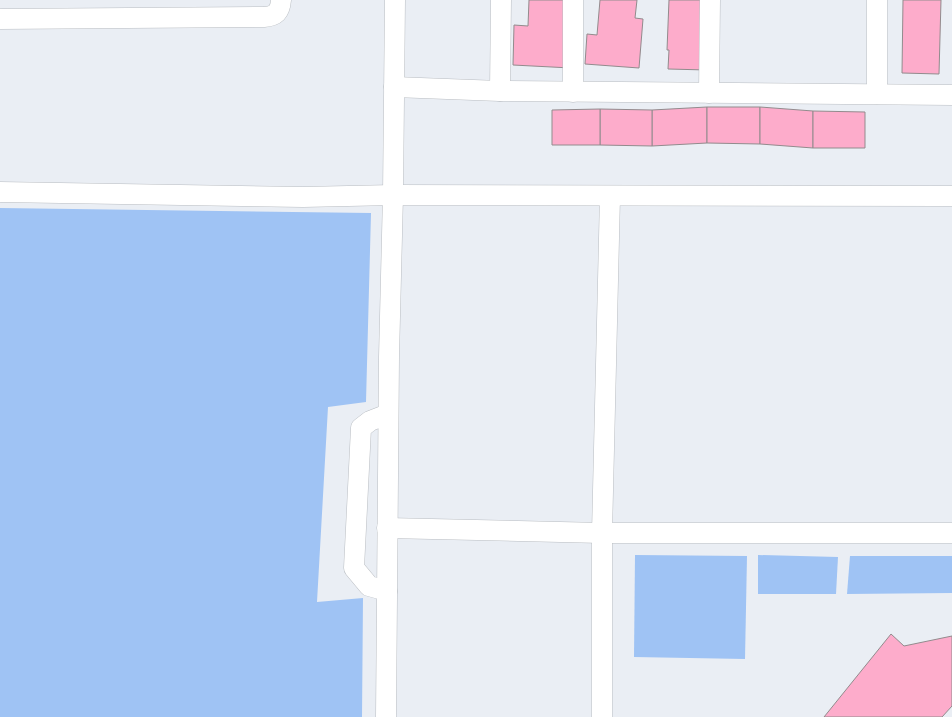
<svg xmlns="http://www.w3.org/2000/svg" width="952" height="717" font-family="Commissioner,sans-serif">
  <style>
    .green { fill: #9fc3f4 }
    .building { fill: #fdaccb; stroke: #928b8d }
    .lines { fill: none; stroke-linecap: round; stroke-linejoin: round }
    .minor-casing { stroke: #b9bdc2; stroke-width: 21 }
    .minor { stroke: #fff; stroke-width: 20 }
  </style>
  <rect width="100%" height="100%" fill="#eaeef4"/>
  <g class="green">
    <path d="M0 208 371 213 366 402 328 407 317 602 363 598 362 717H0Z"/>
    <path d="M635 555 747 556 745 659 634 657Z"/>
    <path d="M758 555 838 557 836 594H758Z"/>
    <path d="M850 556H952V593L847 594Z"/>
  </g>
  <g class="building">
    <path d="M529 0H568L571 68 513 65 514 25 528 26Z"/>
    <path d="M600 0H637L635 18 643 19 639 68 585 64 587 34 597 35Z"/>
    <path d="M669 0H706L707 70 668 69 669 50H667Z"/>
    <path d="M903 0H941L939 74 902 73Z"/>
    <path d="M707 107V143L652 146V110Z"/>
    <path d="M707 107H760V144L707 143Z"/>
    <path d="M760 107 813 111V148L760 144Z"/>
    <path d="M600 109 652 110V146L600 145Z"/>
    <path d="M600 109V145H552V110Z"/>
    <path d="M813 111 865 112V148H813Z"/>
    <path d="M891 634 904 646 952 636V706L942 717H824Z"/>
  </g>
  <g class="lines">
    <g class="minor-casing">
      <g id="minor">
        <path d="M573 0V92"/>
        <path d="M0 19 264 17C276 16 280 12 281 0"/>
        <path d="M394 87 500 91 952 95"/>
        <path d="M500 91 501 0"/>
        <path d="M709 93 710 0"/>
        <path d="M877 94V0"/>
        <path d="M0 192 303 197 393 195 952 196"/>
        <path d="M387 528 602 533H952"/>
        <path d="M387 591 369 586 354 568 361 428 370 421 388 414"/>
        <path d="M386 717 389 357 393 195 395 0"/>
        <path d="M602 717V533L610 196"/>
      </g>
    </g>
    <use href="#minor" class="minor"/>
  </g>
</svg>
